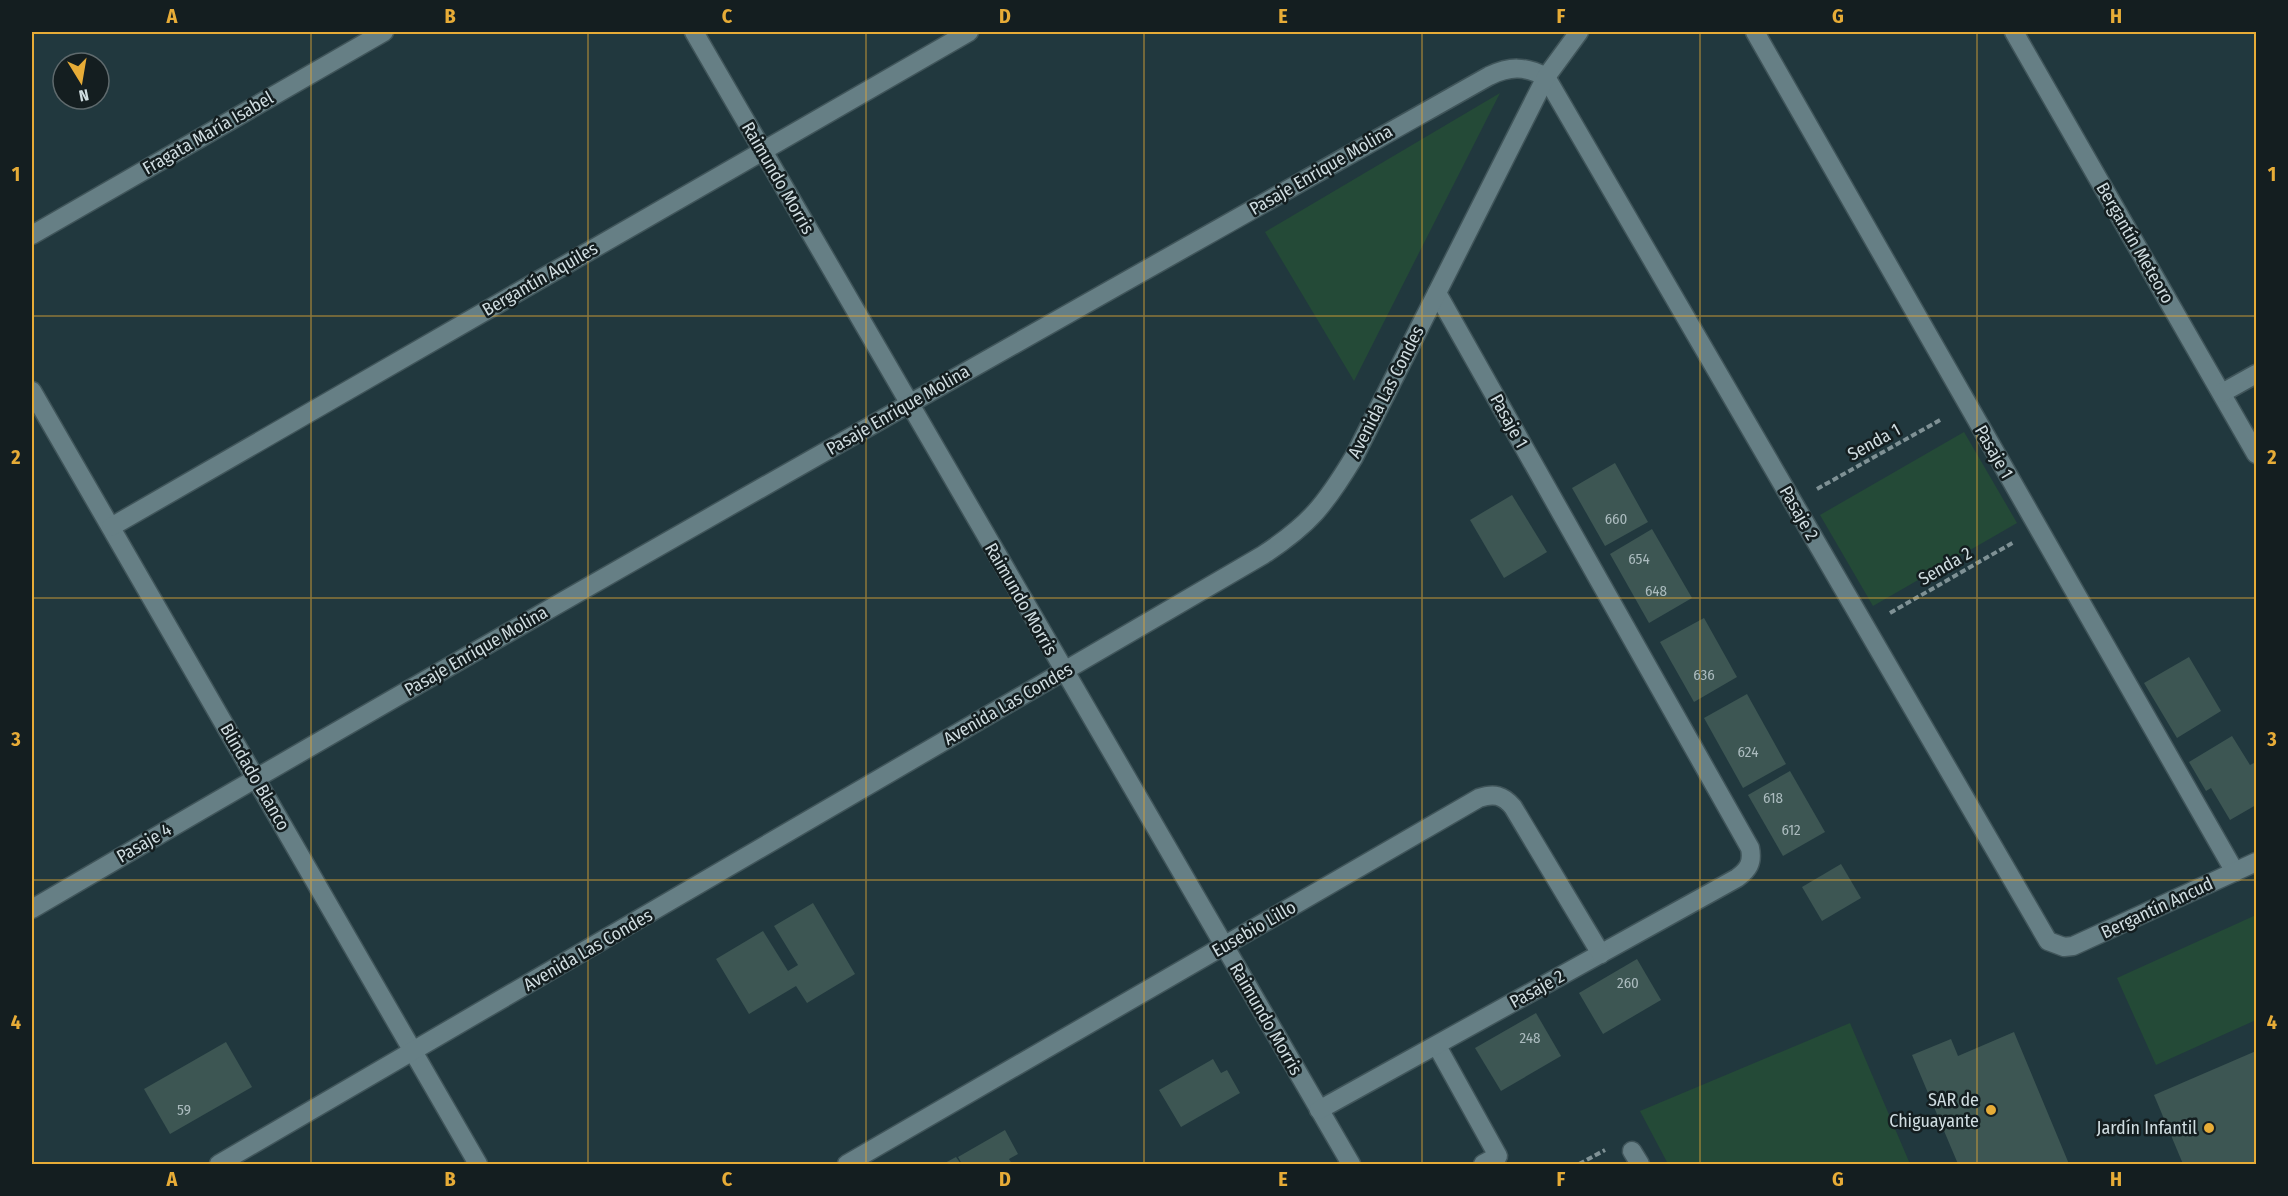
<svg xmlns="http://www.w3.org/2000/svg" width="2288" height="1196" font-family="'Fira Sans Condensed',sans-serif">
  <style>
    .green { fill: #244a37 }
    .building { fill: #3d5653 }
    .lines { fill: none; stroke-linecap: round; stroke-linejoin: round }
    .street-casing { stroke: #40555a; stroke-width: 21 }
    .path { stroke: #7f9195; stroke-width: 4; stroke-dasharray: 6 3; stroke-linecap: butt }
    .street { stroke: #667f85; stroke-width: 18 }
    .grid { fill: none; stroke: #e7ac37; stroke-width: 1.5; stroke-opacity: 0.55 }
    .poi-dot { fill: #e7ac37; stroke: #141e20; stroke-width: 2 }
    .labels { text-anchor: middle; stroke-width: 5; stroke-linejoin: round; paint-order: stroke }
    .number-label { font-size: 15px; fill: #abbbbe }
    .street-label { font-size: 18px; fill: #d0dde1; stroke: #141e20 }
    .poi-label { font-size: 18px; fill: #d0dde1; stroke: #141e20; text-anchor: end }
    .neatline { fill: none; stroke: #e7ac37; stroke-width: 2 }
    .grid-label { font-size: 20px; text-anchor: middle; font-weight: bold; fill: #e7ac37 }
  </style>
  <rect width="100%" height="100%" fill="#21383e"/>
  <g class="green">
    <path d="M1500 93 1354 381 1265 232Z"/>
    <path d="M1964 432 2017 523 1873 606 1820 515Z"/>
    <path d="M2256 915V1020L2156 1065 2117 978Z"/>
    <path d="M1850 1023 1910 1164H1668L1640 1111Z"/>
  </g>
  <g class="building">
    <path d="M1615 463 1648 522 1605 546 1572 488Z"/>
    <path d="M1512 495 1547 552 1504 578 1470 520Z"/>
    <path d="M1652 529 1692 598 1649 623 1610 554Z"/>
    <path d="M1704 618 1737 677 1694 702 1660 642Z"/>
    <path d="M2189 657 2221 711 2177 738 2144 683Z"/>
    <path d="M1747 694 1786 764 1743 788 1704 718Z"/>
    <path d="M2232 736 2250 765 2254 763 2256 768V805L2230 820 2211 788 2206 791 2189 762Z"/>
    <path d="M1790 771 1825 832 1783 856 1748 795Z"/>
    <path d="M1841 864 1861 898 1822 921 1802 887Z"/>
    <path d="M813 903 855 974 807 1003 796 986 749 1014 716 959 763 931 788 971 798 965 774 926Z"/>
    <path d="M1637 959 1661 1000 1603 1034 1579 993Z"/>
    <path d="M1536 1013 1561 1056 1501 1091 1475 1048Z"/>
    <path d="M2014 1032 2069 1164H1958L1912 1055 1951 1039 1958 1056Z"/>
    <path d="M226 1042 252 1087 170 1134 144 1089Z"/>
    <path d="M2256 1051V1164H2183L2154 1095Z"/>
    <path d="M1213 1059 1221 1073 1227 1070 1240 1093 1181 1127 1159 1090Z"/>
    <path d="M1005 1130 1018 1154 1009 1159 1012 1164H962L958 1157Z"/>
    <path d="M956 1157 961 1164H943Z"/>
  </g>
  <g class="lines">
    <g class="street-casing">
      <g id="street">
        <path d="M694 32 1351 1164"/>
        <path d="M1755 32 2235 872"/>
        <path d="M2014 32 2256 454"/>
        <path d="M32 235 384 32"/>
        <path d="M32 391 478 1164"/>
        <path d="M2222 393 2256 374"/>
        <path d="M111 527 969 32"/>
        <path d="M32 909C514 626 1002 351 1489 76 1510 66 1525 66 1546 77L2048 941 2064 947 2073 946 2256 862"/>
        <path d="M1437 1046 1498 1156 1483 1164"/>
        <path d="M1319 1110 1737 878C1748 870 1753 863 1750 848L1437 293"/>
        <path d="M1632 1151 1640 1164"/>
        <path d="M219 1164 1263 555C1310 524 1325 505 1354 457L1546 77 1579 32"/>
        <path d="M847 1164 1479 798C1494 793 1503 795 1513 807L1601 954"/>
      </g>
    </g>
    <g class="path">
      <path d="M1817 489 1942 419"/>
      <path d="M1890 613 2014 542"/>
      <path d="M1579 1164 1605 1150"/>
    </g>
    <use href="#street" class="street"/>
  </g>
  <path class="grid" d="M311 32V1164M588 32V1164M866 32V1164M1144 32V1164M1422 32V1164M1700 32V1164M1977 32V1164M32 316H2256M32 598H2256M32 880H2256"/>
  <g class="poi-dot">
    <circle cx="1991" cy="1110" r="6"/>
    <circle cx="2209" cy="1128" r="6"/>
  </g>
  <g class="labels">
    <g class="number-label">
      <text x="1616" y="524">660</text>
      <text x="1639" y="564">654</text>
      <text x="1656" y="596">648</text>
      <text x="1704" y="680">636</text>
      <text x="1748" y="757">624</text>
      <text x="1773" y="803">618</text>
      <text x="1791" y="835">612</text>
      <text x="1628" y="988">260</text>
      <text x="1530" y="1043">248</text>
      <text x="184" y="1115">59</text>
    </g>
    <g class="street-label">
      <text transform="translate(208 133) rotate(-30)" y="6">Fragata María Isabel</text>
      <text transform="translate(1321 170) rotate(-30)" y="6">Pasaje Enrique Molina</text>
      <text transform="translate(778 178) rotate(60)" y="6">Raimundo Morris</text>
      <text transform="translate(2135 243) rotate(60)" y="6">Bergantín Meteoro</text>
      <text transform="translate(540 279) rotate(-30)" y="6">Bergantín Aquiles</text>
      <text transform="translate(1386 392) rotate(-63)" y="6">Avenida Las Condes</text>
      <text transform="translate(898 410) rotate(-30)" y="6">Pasaje Enrique Molina</text>
      <text transform="translate(1509 421) rotate(61)" y="6">Pasaje 1</text>
      <text transform="translate(1874 442) rotate(-29)" y="6">Senda 1</text>
      <text transform="translate(1994 452) rotate(60)" y="6">Pasaje 1</text>
      <text transform="translate(1799 513) rotate(60)" y="6">Pasaje 2</text>
      <text transform="translate(1945 566) rotate(-30)" y="6">Senda 2</text>
      <text transform="translate(1021 599) rotate(60)" y="6">Raimundo Morris</text>
      <text transform="translate(476 651) rotate(-30)" y="6">Pasaje Enrique Molina</text>
      <text transform="translate(1008 704) rotate(-30)" y="6">Avenida Las Condes</text>
      <text transform="translate(255 777) rotate(60)" y="6">Blindado Blanco</text>
      <text transform="translate(144 843) rotate(-30)" y="6">Pasaje 4</text>
      <text transform="translate(2157 908) rotate(-25)" y="6">Bergantín Ancud</text>
      <text transform="translate(1254 929) rotate(-30)" y="6">Eusebio Lillo</text>
      <text transform="translate(588 950) rotate(-30)" y="6">Avenida Las Condes</text>
      <text transform="translate(1537 989) rotate(-29)" y="6">Pasaje 2</text>
      <text transform="translate(1266 1019) rotate(60)" y="6">Raimundo Morris</text>
    </g>
    <g class="poi-label">
      <text x="1979" y="1106">SAR de<tspan x="1979" dy="21">Chiguayante</tspan></text>
      <text x="2197" y="1134">Jardín Infantil</text>
    </g>
  </g>
  <rect width="2288" height="1196" fill="none" stroke="#141e20" stroke-width="66"/>
  <g transform="translate(81 81) rotate(169)"><circle r="28" fill="#141e20" stroke="#5f6a6d" stroke-width="1.5"/>
  <path d="M0-4.5L10 22L0 15L-10 22Z" fill="#e7ac37"/>
  <text y="-9" font-size="16" font-weight="bold" text-anchor="middle" fill="#d0dde1">N</text>
  </g>
  <rect x="33" y="33" width="2222" height="1130" class="neatline"/>
  <g class="grid-label">
    <text x="172" y="23">A</text>
    <text x="450" y="23">B</text>
    <text x="727" y="23">C</text>
    <text x="1005" y="23">D</text>
    <text x="1283" y="23">E</text>
    <text x="1561" y="23">F</text>
    <text x="1838" y="23">G</text>
    <text x="2116" y="23">H</text>
    <text x="16" y="181">1</text>
    <text x="2272" y="181">1</text>
    <text x="16" y="464">2</text>
    <text x="2272" y="464">2</text>
    <text x="16" y="746">3</text>
    <text x="2272" y="746">3</text>
    <text x="16" y="1029">4</text>
    <text x="2272" y="1029">4</text>
    <text x="172" y="1186">A</text>
    <text x="450" y="1186">B</text>
    <text x="727" y="1186">C</text>
    <text x="1005" y="1186">D</text>
    <text x="1283" y="1186">E</text>
    <text x="1561" y="1186">F</text>
    <text x="1838" y="1186">G</text>
    <text x="2116" y="1186">H</text>
  </g>
</svg>
